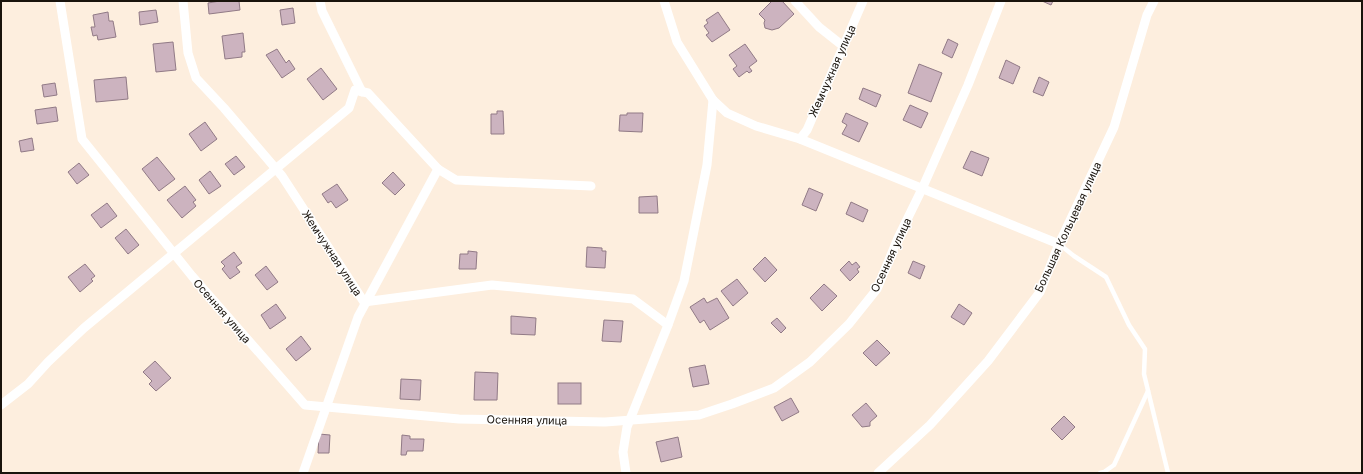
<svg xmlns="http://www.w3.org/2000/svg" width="1363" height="474" font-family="Inter,sans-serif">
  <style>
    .building { fill: #ccb3bf; stroke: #917a86 }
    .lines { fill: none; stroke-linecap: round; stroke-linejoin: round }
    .lane { stroke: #fff; stroke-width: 4.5 }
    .street { stroke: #fff; stroke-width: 9 }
    .labels { text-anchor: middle; stroke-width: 3; stroke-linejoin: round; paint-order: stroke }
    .street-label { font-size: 11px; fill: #19130c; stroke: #fefefe }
  </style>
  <rect width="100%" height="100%" fill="#fdeede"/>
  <g class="building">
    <path d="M220 1H239L240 10 209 14 208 3Z"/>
    <path d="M772 1H782L794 14 779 28 772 30 765 28 764 23 765 20 759 14Z"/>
    <path d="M1042 1H1053L1051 5Z"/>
    <path d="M293 8 295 23 282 25 280 10Z"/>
    <path d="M156 10 158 22 140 25 139 12Z"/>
    <path d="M108 12 109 21H113L116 37 98 40 97 35 93 36 91 27H95L93 15Z"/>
    <path d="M718 12 730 30 712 42 706 35 709 33 704 26 708 23 706 20Z"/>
    <path d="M243 33 245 52H242V57L225 59 222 36Z"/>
    <path d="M948 39 958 44 952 58 942 53Z"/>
    <path d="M173 42 176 70 156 72 153 44Z"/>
    <path d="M745 44 757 61 749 67 752 71 749 73 747 71 739 77 733 69 737 66 729 55Z"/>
    <path d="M277 49 286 63 289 60 295 69 282 78 266 55Z"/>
    <path d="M1006 60 1020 67 1013 84 999 78Z"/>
    <path d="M919 64 942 73 931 102 908 93Z"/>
    <path d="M321 68 337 89 323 100 307 79Z"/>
    <path d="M126 77 128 99 96 102 94 80Z"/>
    <path d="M1039 77 1049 82 1043 96 1033 92Z"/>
    <path d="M55 83 57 95 44 97 42 85Z"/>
    <path d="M863 88 881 95 876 107 859 99Z"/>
    <path d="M910 105 928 113 921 128 903 120Z"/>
    <path d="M56 107 58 121 37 124 35 110Z"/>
    <path d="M497 111H503L504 134H491V114H497Z"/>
    <path d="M627 113H643L642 132 619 131 620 115H627Z"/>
    <path d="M846 113 868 123 859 142 842 134 847 125 842 122Z"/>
    <path d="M205 122 217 139 201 151 189 134Z"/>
    <path d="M32 138 34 150 21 152 19 141Z"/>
    <path d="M971 151 989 158 982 176 963 168Z"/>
    <path d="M236 156 245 167 234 175 225 164Z"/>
    <path d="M157 157 175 179 159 191 142 169Z"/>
    <path d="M79 163 89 175 77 184 68 172Z"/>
    <path d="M210 171 221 186 209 194 199 180Z"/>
    <path d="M393 172 405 185 395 195 382 183Z"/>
    <path d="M337 184 348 200 336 208 331 201 328 203 322 194Z"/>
    <path d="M185 186 196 200 193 202 196 206 182 218 167 200Z"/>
    <path d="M809 188 823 194 816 211 802 205Z"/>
    <path d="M657 196 658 213H639V197Z"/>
    <path d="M851 202 868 210 863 222 846 214Z"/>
    <path d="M107 203 117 216 101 228 91 215Z"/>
    <path d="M126 229 139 245 128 254 115 238Z"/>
    <path d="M587 247 602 248V251H606L605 268 586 267Z"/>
    <path d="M468 251 477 252 476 269H459L460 254H468Z"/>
    <path d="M234 252 242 263 236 267 240 272 230 279 222 269 225 266 221 262Z"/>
    <path d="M765 257 777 270 765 282 753 269Z"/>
    <path d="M849 261 852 265 856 262 860 267 857 269 859 272 850 281 840 270Z"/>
    <path d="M913 261 925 266 920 279 908 273Z"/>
    <path d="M85 264 95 276 91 279 93 281 80 292 68 277Z"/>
    <path d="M266 266 278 282 267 290 255 275Z"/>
    <path d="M737 279 748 293 733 306 721 291Z"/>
    <path d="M824 284 837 296 822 311 810 298Z"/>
    <path d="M704 298 707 303 717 298 729 318 710 330 704 320 700 323 690 307Z"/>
    <path d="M276 304 286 318 270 329 261 315Z"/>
    <path d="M959 304 972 313 964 325 951 317Z"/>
    <path d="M511 316 536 318 535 335 511 334Z"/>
    <path d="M777 318 786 328 781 333 771 323Z"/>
    <path d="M604 320 623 321 621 342 602 341Z"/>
    <path d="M301 336 311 349 296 361 286 349Z"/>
    <path d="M877 340 890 353 876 366 863 353Z"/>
    <path d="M155 361 171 378 156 391 149 384 152 381 143 372Z"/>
    <path d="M705 365 709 384 693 387 689 368Z"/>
    <path d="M475 372 498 373 497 400H474Z"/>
    <path d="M401 379 421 380 420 400 400 399Z"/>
    <rect x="558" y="383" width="23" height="21"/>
    <path d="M791 398 799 412 782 421 774 407Z"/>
    <path d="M866 403 877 416 870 422V426L862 427 852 415Z"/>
    <path d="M1064 416 1075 427 1062 440 1051 429Z"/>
    <path d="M319 434 330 435 329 453H318Z"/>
    <path d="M402 435 410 436V439H424L423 451H407L406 455H401Z"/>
    <path d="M678 437 682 457 661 462 656 442Z"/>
  </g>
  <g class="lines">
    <g class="lane">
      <path d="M1059 244 1074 256 1106 277 1129 325 1145 349 1144 374 1168 473"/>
      <path d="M1100 473 1104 472 1114 465 1148 391"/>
    </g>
    <g class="street">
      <path d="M60 1 82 139 192 276 305 405 459 419 605 422 699 415 732 404 774 388 810 362 849 324 877 289 898 238 922 189 968 85 1001 1"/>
      <path d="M183 1 188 53 196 78 224 108 282 176 364 302 492 285 633 299 668 325"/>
      <path d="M320 1 322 11 362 92"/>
      <path d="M664 1 677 42 713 100 727 113 756 126 800 139 1059 244"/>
      <path d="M795 1 819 27 843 46"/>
      <path d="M800 139 807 130 863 1"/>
      <path d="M1 405 28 384 48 362 84 328 349 108 355 90 368 93 438 169 456 180 591 186"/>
      <path d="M303 473 358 317 438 169"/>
      <path d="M626 473 623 452 627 427 668 325 684 281 707 165 713 100"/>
      <path d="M878 473 930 425 988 361 1040 292 1059 244 1114 127 1147 15 1154 1"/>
    </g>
  </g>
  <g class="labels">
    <g class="street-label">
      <text transform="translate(832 71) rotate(-66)" y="4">Жемчужная улица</text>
      <text transform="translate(1068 227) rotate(-65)" y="4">Большая Кольцевая улица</text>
      <text transform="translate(332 253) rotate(57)" y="4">Жемчужная улица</text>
      <text transform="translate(891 255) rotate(-65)" y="4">Осенняя улица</text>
      <text transform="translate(222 311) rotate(49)" y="4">Осенняя улица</text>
      <text transform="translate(527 420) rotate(1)" y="4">Осенняя улица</text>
    </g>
  </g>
  <rect width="1363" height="474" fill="none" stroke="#19130c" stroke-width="4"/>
</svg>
